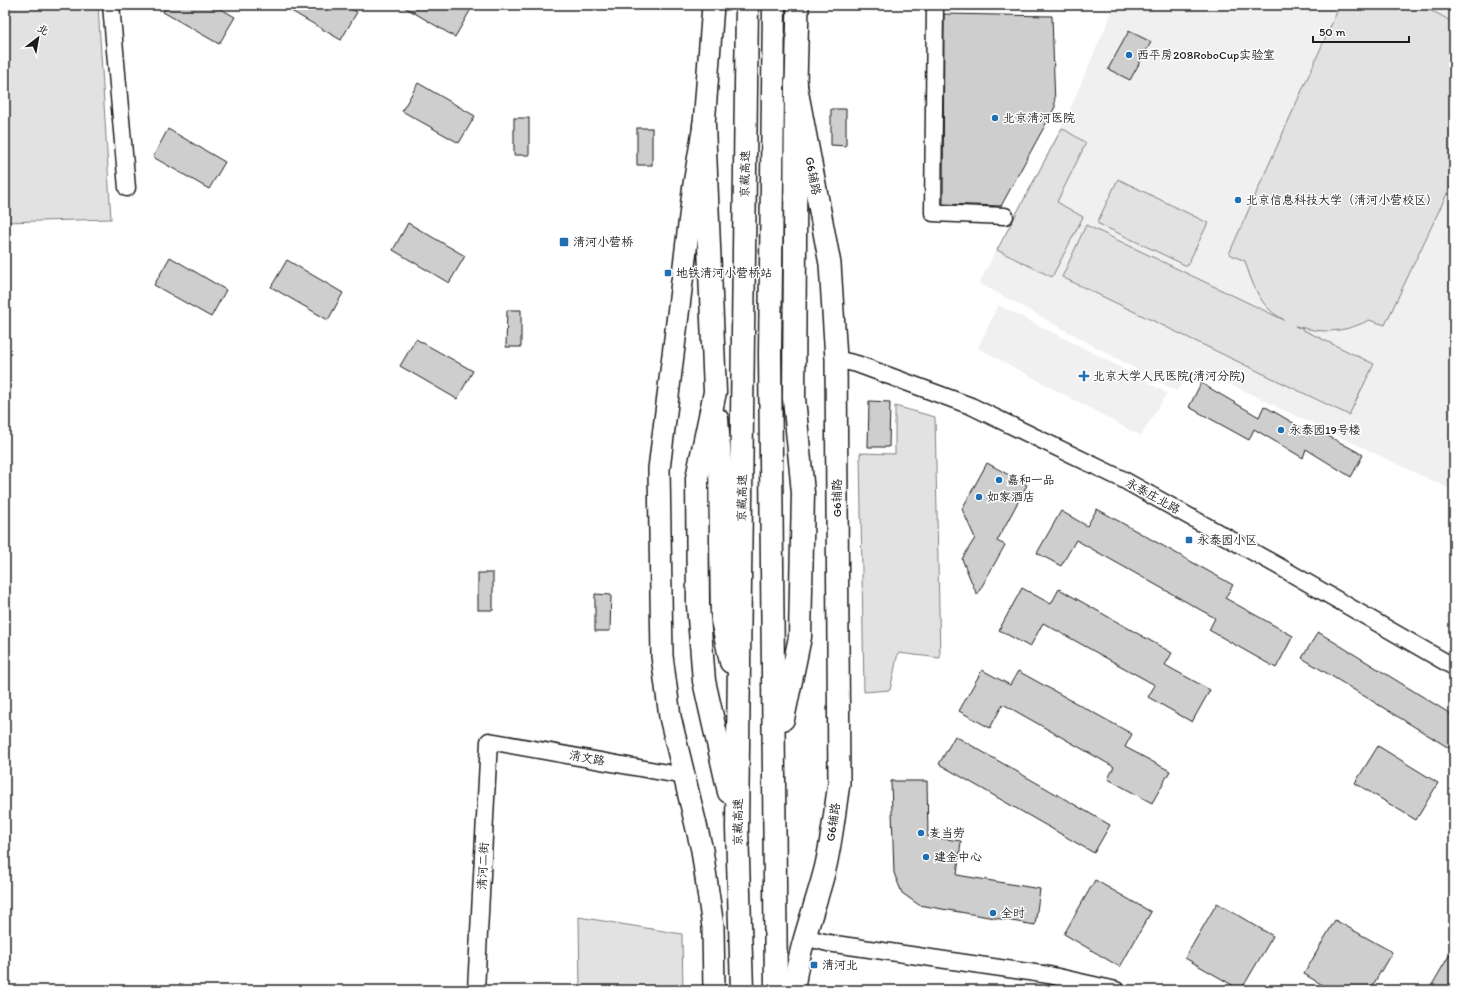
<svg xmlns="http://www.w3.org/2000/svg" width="1459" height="995" font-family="Itim,'LXGW WenKai TC',sans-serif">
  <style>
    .built { fill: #f0f0f0 }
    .green { fill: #e2e2e2; stroke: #7f7f7f }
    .building { fill: #cecece; stroke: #1c1c1c }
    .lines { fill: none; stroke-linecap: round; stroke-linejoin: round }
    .minor-casing { stroke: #1c1c1c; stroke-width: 19 }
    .major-casing { stroke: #1c1c1c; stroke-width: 24 }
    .highway-casing { stroke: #1c1c1c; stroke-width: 25 }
    .minor { stroke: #fff; stroke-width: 16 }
    .major { stroke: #fff; stroke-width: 21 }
    .highway { stroke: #fff; stroke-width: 22 }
    .poi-dot { fill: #1f6fb2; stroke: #fff; stroke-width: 1.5 }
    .labels { text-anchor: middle; stroke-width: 3; stroke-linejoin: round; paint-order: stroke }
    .poi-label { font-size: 12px; fill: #1c1c1c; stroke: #fff; text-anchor: start }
    .street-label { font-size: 12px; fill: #1c1c1c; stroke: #fff }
  </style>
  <rect width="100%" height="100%" fill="#fff"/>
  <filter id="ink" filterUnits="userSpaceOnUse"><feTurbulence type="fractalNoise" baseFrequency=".025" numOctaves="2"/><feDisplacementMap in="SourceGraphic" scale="8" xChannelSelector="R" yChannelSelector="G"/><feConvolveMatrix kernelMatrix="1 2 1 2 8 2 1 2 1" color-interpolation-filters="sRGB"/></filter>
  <g filter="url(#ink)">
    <g class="built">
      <path d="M1115 5H1454V491L1196 368 1176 391 979 283 1066 118Z"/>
      <path d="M998 305 1107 360 1167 393 1141 436 978 348Z"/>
    </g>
    <g class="green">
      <path d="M5 5H98L111 219 5 222Z"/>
      <path d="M1340 5C1349 5 1356 10 1365 10 1371 10 1379 6 1386 5 1410 2 1435 9 1454 24V179L1385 325 1369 320C1352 329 1333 333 1314 330 1307 329 1301 327 1295 326L1374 364 1349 415 1062 277 1086 225 1284 320C1280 317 1275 315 1271 311 1257 299 1250 277 1245 261L1229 254Z"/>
      <path d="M1062 128 1086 143 1057 202 1083 217 1052 277 997 250Z"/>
      <path d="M1118 179 1208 223 1187 266 1097 223Z"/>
      <path d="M895 406 935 417 940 658 898 653 890 690 864 692 860 453 895 454Z"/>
      <path d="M579 917 682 934 683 990H580Z"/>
    </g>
    <g class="building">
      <path d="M167 5H214L235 17 219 44 163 12Z"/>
      <path d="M281 5H344L357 12 341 40Z"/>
      <path d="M401 5H464L471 9 455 37Z"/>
      <path d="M944 14 1052 16 1055 107 1001 206 943 204Z"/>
      <path d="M1129 31 1151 42 1130 80 1108 69Z"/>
      <path d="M418 83 475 116 459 143 402 111Z"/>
      <path d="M831 109H846V146L831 145Z"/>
      <rect x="514" y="118" width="15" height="37"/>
      <rect x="637" y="128" width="15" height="37"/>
      <path d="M168 129 225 162 209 189 153 157Z"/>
      <path d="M408 223 465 256 449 283 393 250Z"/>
      <path d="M170 257 226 290 211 317 154 285Z"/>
      <path d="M287 260 343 293 328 320 271 287Z"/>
      <path d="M507 310H521V347H506Z"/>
      <path d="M416 339 473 371 457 399 400 366Z"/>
      <path d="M1201 383 1259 417 1264 406 1309 432 1312 427 1363 455 1351 477 1306 449 1303 458 1254 429 1249 440 1189 407Z"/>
      <path d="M869 401 890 402 889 447H868Z"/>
      <path d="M987 463 1027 485 997 541 1005 545 977 595 962 559 975 538 962 509Z"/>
      <path d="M1097 509 1233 585 1225 598 1293 636 1276 668 1209 630 1215 618 1076 540 1061 566 1037 553 1061 511 1087 526Z"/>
      <rect x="478" y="573" width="15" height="37"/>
      <path d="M1022 588 1051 604 1059 589 1172 653 1165 665 1210 690 1192 722 1148 697 1155 685 1043 623 1030 647 999 630Z"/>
      <path d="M595 594 611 595 610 631H595Z"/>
      <path d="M1318 632 1454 716V751L1302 658Z"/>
      <path d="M982 670 1010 685 1018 671 1132 734 1125 747 1170 771 1152 803 1108 779 1114 767 1003 704 990 728 959 711Z"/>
      <path d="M955 736 1110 825 1094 853 939 764Z"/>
      <path d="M1378 746 1438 783 1416 820 1355 783Z"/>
      <path d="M891 781H927L928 837 961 841 957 875 1040 889 1035 925 919 905 902 893 894 873Z"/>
      <path d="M1095 880 1151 912 1120 967 1064 934Z"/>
      <path d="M1217 903 1273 936 1241 990 1185 958Z"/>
      <path d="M1335 920 1392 952 1370 990H1331L1304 974Z"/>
      <path d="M1454 947V990H1429Z"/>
    </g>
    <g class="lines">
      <g class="minor-casing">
        <g id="minor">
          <path d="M111 5 127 188"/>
          <path d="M935 5 933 213 1005 216"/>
          <path d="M836 359 857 364 971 406 1122 479 1280 567 1454 667"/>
          <path d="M804 937 828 943 1049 975 1116 990"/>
          <path d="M476 990 489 741 684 776"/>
        </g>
      </g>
      <g class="major-casing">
        <g id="major">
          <path d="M713 5 704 125 694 184 659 469 662 656 670 717 702 850 713 927 714 990"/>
          <path d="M794 990C798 947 816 907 826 865 832 838 835 810 839 783L836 359 830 264 796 84 798 5"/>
        </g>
      </g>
      <g class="highway-casing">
        <g id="highway">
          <path d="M774 5 770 354 776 990"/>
          <path d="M704 125 715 392 697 478 698 605 704 681 729 792"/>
          <path d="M717 419 720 462 722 620 731 662"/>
          <path d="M783 719 800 637 803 493 794 398 796 84"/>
          <path d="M742 990 737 828 747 5"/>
        </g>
      </g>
      <use href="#minor" class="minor"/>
      <use href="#major" class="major"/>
      <use href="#highway" class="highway"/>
    </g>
  </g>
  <g class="poi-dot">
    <circle cx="1129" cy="55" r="4"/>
    <circle cx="995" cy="118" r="4"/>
    <circle cx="1238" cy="200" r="4"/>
    <rect x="559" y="237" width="10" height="10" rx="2"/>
    <rect x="664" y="269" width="8" height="8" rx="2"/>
    <path d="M1082 370h4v4h4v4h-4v4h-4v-4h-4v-4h4z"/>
    <circle cx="1281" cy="430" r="4"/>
    <circle cx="999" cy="480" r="4"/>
    <circle cx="979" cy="497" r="4"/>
    <rect x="1185" y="536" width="8" height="8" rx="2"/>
    <circle cx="921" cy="833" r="4"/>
    <circle cx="926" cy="857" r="4"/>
    <circle cx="993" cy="913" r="4"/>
    <rect x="810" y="961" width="8" height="8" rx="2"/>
  </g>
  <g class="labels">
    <g class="poi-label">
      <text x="1137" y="59">西平房208RoboCup实验室</text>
      <text x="1003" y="122">北京清河医院</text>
      <text x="1246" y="204">北京信息科技大学（清河小营校区）</text>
      <text x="573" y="246">清河小营桥</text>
      <text x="676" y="277">地铁清河小营桥站</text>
      <text x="1093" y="380">北京大学人民医院(清河分院)</text>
      <text x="1289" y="434">永泰园19号楼</text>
      <text x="1007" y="484">嘉和一品</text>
      <text x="987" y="501">如家酒店</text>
      <text x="1197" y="544">永泰园小区</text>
      <text x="929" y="837">麦当劳</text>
      <text x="934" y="861">建金中心</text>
      <text x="1001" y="917">全时</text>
      <text x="822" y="969">清河北</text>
    </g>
    <g class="street-label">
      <text transform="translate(745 174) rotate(-89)" y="4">京藏高速</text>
      <text transform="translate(813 176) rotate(79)" y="4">G6辅路</text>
      <text transform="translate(1153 496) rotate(29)" y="4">永泰庄北路</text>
      <text transform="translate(742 498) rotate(-89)" y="4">京藏高速</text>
      <text transform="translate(837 498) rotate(-90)" y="4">G6辅路</text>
      <text transform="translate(587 758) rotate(10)" y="4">清文路</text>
      <text transform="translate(738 822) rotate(-90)" y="4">京藏高速</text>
      <text transform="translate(833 822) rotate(-82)" y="4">G6辅路</text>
      <text transform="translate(483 866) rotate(-87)" y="4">清河二街</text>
    </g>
  </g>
  <rect width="1459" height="995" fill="none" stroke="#fff" stroke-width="20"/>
  <rect x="10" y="10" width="1439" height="975" fill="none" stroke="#1c1c1c" stroke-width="1.5" filter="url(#ink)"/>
  <g transform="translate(38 38) rotate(31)" stroke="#ffffff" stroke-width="3" paint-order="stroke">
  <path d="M0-3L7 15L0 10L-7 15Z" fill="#1c1c1c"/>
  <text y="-6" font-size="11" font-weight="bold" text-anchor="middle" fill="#1c1c1c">北</text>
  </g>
  <path d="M1313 36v6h96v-6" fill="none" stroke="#1c1c1c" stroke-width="2"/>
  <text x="1319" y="36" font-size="12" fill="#1c1c1c" stroke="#ffffff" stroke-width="3" paint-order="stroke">50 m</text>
</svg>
